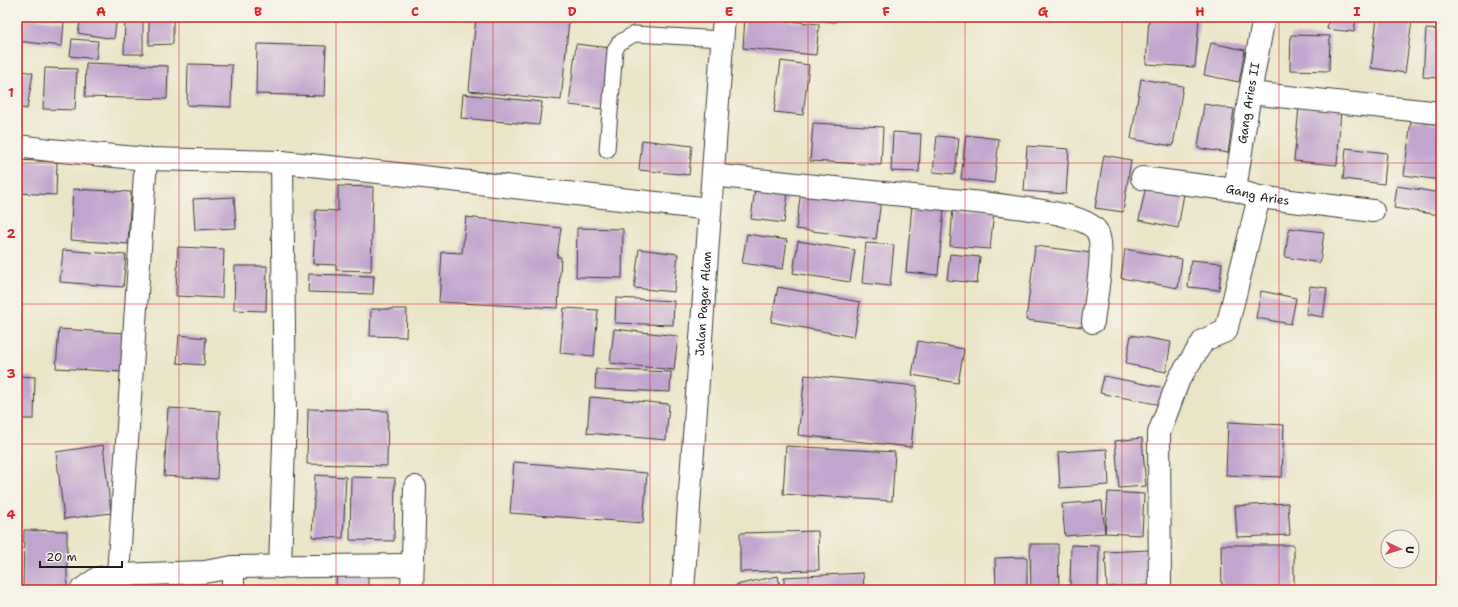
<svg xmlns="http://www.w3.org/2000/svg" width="1458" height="607" font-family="'Shantell Sans',sans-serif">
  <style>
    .building { fill: #c2a5ce }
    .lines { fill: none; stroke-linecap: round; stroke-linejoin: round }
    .service-casing { stroke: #3b3a36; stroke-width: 17 }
    .minor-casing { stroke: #3b3a36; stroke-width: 24 }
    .tertiary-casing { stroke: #3b3a36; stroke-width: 24 }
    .service { stroke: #fff; stroke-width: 15 }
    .minor { stroke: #fff; stroke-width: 22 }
    .tertiary { stroke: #fff; stroke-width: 22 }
    .grid { fill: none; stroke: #d62828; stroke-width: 1; stroke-opacity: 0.55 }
    .labels { text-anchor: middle; stroke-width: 3; stroke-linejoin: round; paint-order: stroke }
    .street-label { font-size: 12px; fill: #1c1c1c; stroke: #f7f3e8 }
    .neatline { fill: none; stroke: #d62828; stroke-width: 1.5 }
    .grid-label { font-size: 13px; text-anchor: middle; font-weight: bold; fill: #d62828 }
  </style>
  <rect width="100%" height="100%" fill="#f7f3e8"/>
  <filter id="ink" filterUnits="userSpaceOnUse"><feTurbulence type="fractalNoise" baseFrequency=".025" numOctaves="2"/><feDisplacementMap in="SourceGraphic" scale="8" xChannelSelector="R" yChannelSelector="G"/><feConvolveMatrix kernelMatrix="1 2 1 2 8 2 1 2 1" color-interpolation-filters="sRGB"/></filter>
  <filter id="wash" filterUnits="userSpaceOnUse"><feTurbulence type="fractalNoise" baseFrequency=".012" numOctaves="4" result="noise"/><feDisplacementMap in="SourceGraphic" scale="16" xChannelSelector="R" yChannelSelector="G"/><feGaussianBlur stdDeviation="0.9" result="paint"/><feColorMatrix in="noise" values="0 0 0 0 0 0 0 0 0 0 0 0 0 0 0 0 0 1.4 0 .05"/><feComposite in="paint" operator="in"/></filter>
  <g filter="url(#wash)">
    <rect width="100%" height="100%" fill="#eae5c7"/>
    <g id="blocks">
      <g class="building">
        <path d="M17 17 64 22 62 46 17 41Z"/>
        <path d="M81 17H117L114 39 78 33Z"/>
        <path d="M125 17H143V54H124Z"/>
        <path d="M149 17H173V44L149 45Z"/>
        <path d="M476 17H543L569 20 561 100 469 91Z"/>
        <path d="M745 17 819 24 816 55 743 48Z"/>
        <path d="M799 17H836V22L799 18Z"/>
        <path d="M1149 17 1199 20 1195 67 1146 64Z"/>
        <path d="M1329 17H1356L1354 32 1327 29Z"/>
        <path d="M1377 17 1412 20 1405 73 1371 68Z"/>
        <path d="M1426 29 1441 30V78L1423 77Z"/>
        <path d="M1291 35 1330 36 1329 71 1290 70Z"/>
        <path d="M72 39 98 41 96 59 70 56Z"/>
        <path d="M1211 43 1245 50 1239 82 1204 75Z"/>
        <path d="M257 44 326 46 324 96 256 94Z"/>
        <path d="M576 44 611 48 604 109 569 105Z"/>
        <path d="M781 61 809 65 803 115 774 112Z"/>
        <path d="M86 63 168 66 167 99 85 97Z"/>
        <path d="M188 64 232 65 231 107 187 105Z"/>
        <path d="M45 68 77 69 75 110 43 109Z"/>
        <path d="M17 70 33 73 27 109 17 107Z"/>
        <path d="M1141 79 1183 86 1173 146 1131 139Z"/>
        <path d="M463 94 542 102 539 125 461 118Z"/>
        <path d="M1204 104 1234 109 1228 153 1198 148Z"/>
        <path d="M1299 107 1341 109 1337 165 1294 161Z"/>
        <path d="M1411 121 1441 125 1440 180 1404 175Z"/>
        <path d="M813 123 883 127 881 165 810 161Z"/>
        <path d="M893 132 921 134 919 172 891 171Z"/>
        <path d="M966 135 999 139 994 183 961 179Z"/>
        <path d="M937 136 959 138 955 174 933 172Z"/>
        <path d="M642 140 692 146 689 175 639 170Z"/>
        <path d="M1027 146 1069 149 1066 194 1024 191Z"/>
        <path d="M1346 148 1387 153 1384 184 1343 179Z"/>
        <path d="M1104 155 1131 160 1123 212 1095 208Z"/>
        <path d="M17 160 57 162 56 195 17 193Z"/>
        <path d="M1147 180 1185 188 1178 228 1139 220Z"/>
        <path d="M756 181 789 185 784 223 751 219Z"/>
        <path d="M338 186 373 187 371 271 336 270V265L313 264 316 210 338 211Z"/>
        <path d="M1397 186 1441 193 1440 215 1394 208Z"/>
        <path d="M73 189 131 192 128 244 70 240Z"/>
        <path d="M801 190 881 200 876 239 796 229Z"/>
        <path d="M234 197 236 228 195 230 193 199Z"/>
        <path d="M912 205 944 208 938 275 906 272Z"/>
        <path d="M953 208 994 211 990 249 950 246Z"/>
        <path d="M466 217 561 228 557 257H561L558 308 439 302 442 252 462 253Z"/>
        <path d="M577 228 623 229 622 278 576 277Z"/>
        <path d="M1289 228 1324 232 1320 263 1285 257Z"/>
        <path d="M747 234 787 240 783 269 742 263Z"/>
        <path d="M798 241 855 250 850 282 793 273Z"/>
        <path d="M866 243 894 245 890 286 862 283Z"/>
        <path d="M1035 246 1092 253 1083 327 1026 320Z"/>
        <path d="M178 247 224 249 222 298 176 296Z"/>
        <path d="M639 249 678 254 674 292 634 288Z"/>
        <path d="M1125 249 1182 259 1178 288 1121 278Z"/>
        <path d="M63 250 126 255 123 287 60 282Z"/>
        <path d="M950 254 980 257 977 283 947 280Z"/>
        <path d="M1191 260 1222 263 1219 290 1188 287Z"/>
        <path d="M235 266H267L266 311 234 310Z"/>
        <path d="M309 274 374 276 373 294 308 292Z"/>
        <path d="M1310 286 1327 288 1323 317 1306 314Z"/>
        <path d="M778 287 860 302 854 337 771 322Z"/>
        <path d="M1261 291 1296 298 1291 324 1256 318Z"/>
        <path d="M616 298 674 301 673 325 615 323Z"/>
        <path d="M564 308 598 310 594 356 560 353Z"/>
        <path d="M371 309H407L406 337 370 336Z"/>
        <path d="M59 329 124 333 122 372 56 368Z"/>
        <path d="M614 329 678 336 674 370 610 363Z"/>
        <path d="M179 335 206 338 204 365 177 363Z"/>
        <path d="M1131 335 1171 342 1166 372 1126 364Z"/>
        <path d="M918 341 964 349 958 383 912 375Z"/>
        <path d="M596 369 671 372 670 392 595 389Z"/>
        <path d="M805 375 917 386 911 447 798 435Z"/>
        <path d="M17 376 35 377 34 419H17Z"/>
        <path d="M1104 376 1165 388 1161 405 1100 393Z"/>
        <path d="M590 397 669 404 666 440 587 433Z"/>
        <path d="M168 408 220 411 217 479 164 476Z"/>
        <path d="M308 409 388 411 387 466 307 464Z"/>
        <path d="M1228 422 1284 425 1282 477 1226 475Z"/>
        <path d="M1142 438 1146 486 1119 488 1115 441Z"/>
        <path d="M103 445 111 513 64 519 56 452Z"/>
        <path d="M786 446 895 452 892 501 783 494Z"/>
        <path d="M1107 449 1109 485 1060 488 1058 452Z"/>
        <path d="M514 462 647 473 643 523 510 513Z"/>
        <path d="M315 475 346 477 343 538 312 537Z"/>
        <path d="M351 477 395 478 394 541 350 540Z"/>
        <path d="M1108 492 1144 494 1142 535 1105 533Z"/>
        <path d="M1102 501 1105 533 1065 536 1062 504Z"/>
        <path d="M1288 503 1290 535 1237 537 1235 506Z"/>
        <path d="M24 530 67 531V590H23Z"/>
        <path d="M818 531 819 570 740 572V533Z"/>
        <path d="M1030 544H1058L1059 590H1031Z"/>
        <path d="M1071 545 1099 546 1098 590H1070Z"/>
        <path d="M1221 545H1294V588L1222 589Z"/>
        <path d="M1149 550 1150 585 1107 587 1105 552Z"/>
        <path d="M1027 557V590H996L995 558Z"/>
        <path d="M337 570 368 572V590H336Z"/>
        <path d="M863 573 864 590H784V577Z"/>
        <path d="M778 576 781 590H737L736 585Z"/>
        <path d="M327 586V590H259V588Z"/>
      </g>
    </g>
  </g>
  <g filter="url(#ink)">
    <use href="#blocks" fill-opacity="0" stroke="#3b3a36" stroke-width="1"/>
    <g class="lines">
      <g class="service-casing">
        <path id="service" d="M607 150 615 50 619 43 634 34 722 39"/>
      </g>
      <g class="minor-casing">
        <g id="minor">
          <path d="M1250 93 1441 113"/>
          <path d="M17 146 50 150 146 159 282 162 397 174 710 209"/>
          <path d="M713 175C773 182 833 188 893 194 943 199 993 203 1043 211 1056 213 1088 219 1096 230 1107 244 1095 303 1093 322"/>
          <path id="s1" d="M1142 178 1235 190 1259 197 1373 211"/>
          <path id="s2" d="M1235 190 1250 93 1264 17"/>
          <path d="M233 567V590"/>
          <path d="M280 567 285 413 282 162"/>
          <path d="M118 575 146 159"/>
          <path d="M81 590 98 578 118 575 204 572 233 567 412 565"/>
          <path d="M412 590 415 487"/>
          <path d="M1160 590 1159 433 1179 379 1204 340 1226 331 1259 197"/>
        </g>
      </g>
      <g class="tertiary-casing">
        <g id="tertiary">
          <path id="s3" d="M683 590 724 17"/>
        </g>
      </g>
      <use href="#service" class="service"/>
      <use href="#minor" class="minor"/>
      <use href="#tertiary" class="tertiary"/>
    </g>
  </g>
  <path class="grid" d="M179 17V590M336 17V590M493 17V590M650 17V590M808 17V590M965 17V590M1122 17V590M1279 17V590M17 163H1441M17 304H1441M17 444H1441"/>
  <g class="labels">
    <g class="street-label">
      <text dy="4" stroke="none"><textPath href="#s2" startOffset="88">Gang Aries II</textPath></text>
      <text dy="4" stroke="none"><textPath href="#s1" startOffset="117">Gang Aries</textPath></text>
      <text dy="4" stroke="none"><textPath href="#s3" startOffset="287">Jalan Pagar Alam</textPath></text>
    </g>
  </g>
  <rect width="1458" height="607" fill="none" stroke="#f7f3e8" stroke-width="44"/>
  <g transform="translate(1400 549) rotate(94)"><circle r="19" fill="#f7f3e8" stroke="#9f9d96"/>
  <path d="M0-3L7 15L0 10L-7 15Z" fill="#d1495b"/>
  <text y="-6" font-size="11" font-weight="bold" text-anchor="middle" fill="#1c1c1c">U</text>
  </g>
  <path d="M40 561v6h82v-6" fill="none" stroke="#1c1c1c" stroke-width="2"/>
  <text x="46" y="561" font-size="12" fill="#1c1c1c" stroke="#f7f3e8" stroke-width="3" paint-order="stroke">20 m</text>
  <rect x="22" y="22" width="1414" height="563" class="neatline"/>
  <g class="grid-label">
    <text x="101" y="16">A</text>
    <text x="258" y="16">B</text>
    <text x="415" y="16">C</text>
    <text x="572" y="16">D</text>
    <text x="729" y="16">E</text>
    <text x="886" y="16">F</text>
    <text x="1043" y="16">G</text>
    <text x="1200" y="16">H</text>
    <text x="1357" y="16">I</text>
    <text x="11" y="97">1</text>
    <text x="11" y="238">2</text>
    <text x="11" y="378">3</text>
    <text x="11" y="519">4</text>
  </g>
</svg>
